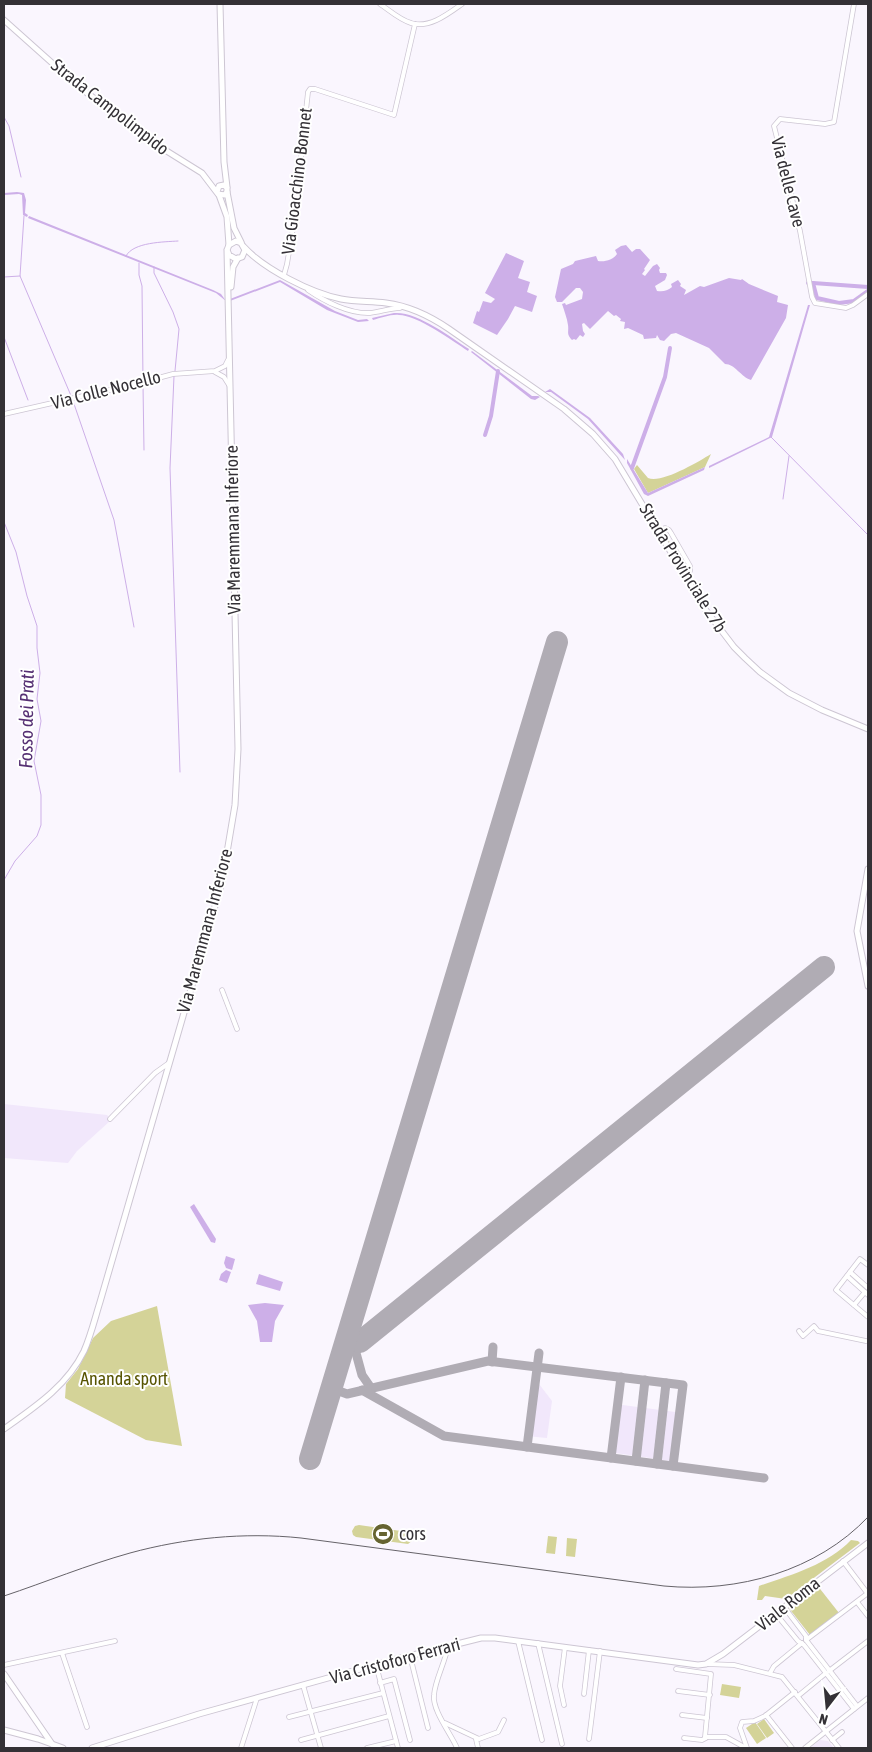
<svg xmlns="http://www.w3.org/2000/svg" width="872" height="1752" font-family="'Asap Condensed',sans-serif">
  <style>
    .built { fill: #f1e7fb }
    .green { fill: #d4d398 }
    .water { fill: #cdafe8 }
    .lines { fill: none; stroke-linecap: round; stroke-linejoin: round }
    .stream { stroke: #cdafe8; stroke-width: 1 }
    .canal { stroke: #cdafe8; stroke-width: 4 }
    .taxiway { stroke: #b0acb4; stroke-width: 9 }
    .runway { stroke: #b0acb4; stroke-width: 22 }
    .street-casing { stroke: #cdc6d3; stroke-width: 5.5 }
    .secondary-casing { stroke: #cdc6d3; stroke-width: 7 }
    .street { stroke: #fff; stroke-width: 4 }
    .secondary { stroke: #fff; stroke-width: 5 }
    .rail { stroke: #666369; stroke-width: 1 }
    .labels { text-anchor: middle; stroke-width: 4; stroke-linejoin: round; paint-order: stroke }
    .street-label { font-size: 18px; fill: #343136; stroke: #fff }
    .park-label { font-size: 18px; fill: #575402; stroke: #fff }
    .poi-label { font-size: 18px; fill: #343136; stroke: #fff; text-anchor: start }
    .water-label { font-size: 19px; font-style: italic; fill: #563073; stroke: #fff }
  </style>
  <rect width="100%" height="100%" fill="#faf6fe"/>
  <g class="built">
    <path d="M4 1104 107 1115 111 1120 77 1151 68 1163 4 1158Z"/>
    <path d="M533 1383 539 1384 552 1401 547 1438 526 1436Z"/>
    <path d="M615 1404 683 1413 677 1462 609 1452Z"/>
    <path d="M820 1740 828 1741 834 1748H810Z"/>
  </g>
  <g class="green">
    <path d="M711 454 705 467 648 493 634 469 637 465 648 478C661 484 698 462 711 454Z"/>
    <path d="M664 533 687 570V573L663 534Z"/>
    <path d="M157 1306 182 1446 146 1440 65 1398 66 1384 78 1369 93 1338 111 1321Z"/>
    <path d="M359 1525 408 1532 413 1535V1540L408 1544 356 1537 353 1535 352 1531 355 1526Z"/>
    <path d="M548 1536 557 1537 555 1554 546 1553Z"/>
    <path d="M567 1538 577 1539 575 1557 566 1556Z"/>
    <path d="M851 1540 858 1541 860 1543 786 1599 765 1596 762 1600H757L759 1586C791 1575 827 1565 851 1540Z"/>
    <path d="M817 1585 839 1613 810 1635 788 1607Z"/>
    <path d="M722 1684 741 1687 739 1698 720 1695Z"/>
    <path d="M764 1719 774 1733 767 1738 757 1724Z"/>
    <path d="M755 1722 766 1738 757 1744 746 1728Z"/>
  </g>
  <g class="water">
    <path d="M17 192 24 193 26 200 25 213 28 215 27 217 23 215 22 195 19 194 4 195V193Z"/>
    <path d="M29 216 213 290 221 294 226 301 216 293 28 218Z"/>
    <path d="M626 245 632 252 636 249H640L650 260 644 269 645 270 642 274 645 276 653 266 657 264 660 268 659 270 660 273H666L667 275 665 280 655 286 657 291C663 292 667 291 672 287L671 284 678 280 681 284 680 286 686 290 684 295 700 286 704 287 729 278 741 280 742 279 749 284 778 296 777 302 788 305 786 318 751 380C741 377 735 364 725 364L709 348 676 333 671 334 664 341 660 340 657 335 656 338 644 339 643 335 628 328 624 329 625 322 620 321 621 319 616 315 614 316 608 311 590 329 584 323 582 324 583 331 585 334 583 337 580 335 576 340 574 339 572 340C566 334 569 332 568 325 567 318 564 310 562 304L565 303 566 305 582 299 583 292 580 288H576L562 302H557L555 297 561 269 573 264 575 261 596 256 598 261C605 262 613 260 617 254L615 250 621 246Z"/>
    <path d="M506 253 524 261 518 278 530 282 527 292 537 296 532 312 515 306 508 319 497 335 473 323 477 311 479 312 483 301 491 303 495 299 485 293Z"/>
    <path d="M280 280 335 311 358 320 367 319 369 321 358 322 327 310 280 282 230 301V299Z"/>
    <path d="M808 305H810L772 437 709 468V466L769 437Z"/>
    <path d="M394 313C417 311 450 337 469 349L468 351C453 341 417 315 399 315 391 314 381 318 373 320L372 318Z"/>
    <path d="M472 351 532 396H538L540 397 535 400 531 399 471 352Z"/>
    <path d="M550 389 590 418 623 454 625 460 588 419 551 392H545Z"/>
    <path d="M627 459 648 493 705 467 704 470 648 496 644 494 627 463Z"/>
    <path d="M194 1204 216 1239 215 1243 211 1242 190 1207Z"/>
    <path d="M226 1256 235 1259 232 1270 226 1268 224 1263Z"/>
    <path d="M226 1270 231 1272 227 1283 219 1280 221 1274Z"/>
    <path d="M259 1274 283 1282 280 1291 256 1284Z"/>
    <path d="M265 1303 284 1305 275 1321 272 1342H260L257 1321 248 1305Z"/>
  </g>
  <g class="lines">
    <g class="stream">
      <path d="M4 117 9 126 21 177"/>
      <path d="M24 216 20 276 72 398"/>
      <path d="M126 256C133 242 164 242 178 241"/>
      <path d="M139 263V275L142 286 143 381"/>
      <path d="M154 267V273L173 312 179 329 175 371"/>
      <path d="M4 277 20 276"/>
      <path d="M4 337 28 400"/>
      <path d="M174 376 170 468 180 772"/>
      <path d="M143 385 144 450"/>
      <path d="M73 401 114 520 134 627"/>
      <path d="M771 437 868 535"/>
      <path d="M783 499 789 456"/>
      <path d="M4 522 16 552 27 596 37 626V648L40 673 37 699 41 721 34 761 41 795V825L37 836 15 861 4 880"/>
    </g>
    <g class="canal">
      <path d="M808 283H813L817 298 839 303 854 301 868 291"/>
      <path d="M813 283 868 287"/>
      <path d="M485 435 491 416 498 371"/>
      <path d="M632 468 665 377 670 348"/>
    </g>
    <g class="taxiway">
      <path d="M360 1342 356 1353 362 1375 371 1388"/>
      <path d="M492 1362 493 1347"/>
      <path d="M331 1388 347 1394 488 1361 683 1385 673 1466"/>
      <path d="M362 1390 444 1436 764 1478"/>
      <path d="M527 1447 539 1353"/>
      <path d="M611 1458 621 1377"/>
      <path d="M636 1461 645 1380"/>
      <path d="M657 1464 666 1383"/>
    </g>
    <g class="runway">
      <path d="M360 1342 824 967"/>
      <path d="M310 1459 557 642"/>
    </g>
    <g class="street-casing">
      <g id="street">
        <path d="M380 4C389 10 400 20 411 23 429 29 448 14 462 4"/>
        <path d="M854 4 834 122 825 124 780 119 774 126 800 231 812 297 815 303 846 308 853 305 868 294"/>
        <path d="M284 275 287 264 294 222 308 92 310 89H315L394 115 415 24"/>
        <path d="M308 290C324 301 349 314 370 313 380 312 390 308 400 308"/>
        <path d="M215 372 224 377 229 385"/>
        <path d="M4 414 136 384 173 374 215 371 225 366 228 360"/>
        <path d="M658 531 665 528 669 530 671 533 690 566V571L685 577"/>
        <path d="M222 990 237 1029"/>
        <path d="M110 1119 155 1073 169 1063"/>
        <path d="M868 1265 860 1259 836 1290 868 1317"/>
        <path d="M850 1272 868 1288"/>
        <path d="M847 1276 868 1295"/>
        <path d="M854 1305 865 1292"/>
        <path d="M799 1331 803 1336 814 1326 818 1331 866 1341"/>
        <path d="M843 1561 868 1594"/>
        <path d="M857 1602 868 1616"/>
        <path d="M784 1607 806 1636V1640L857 1706"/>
        <path d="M776 1614 798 1641 804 1645 854 1709"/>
        <path d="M806 1640 868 1593"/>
        <path d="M518 1641 542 1740"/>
        <path d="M538 1643 562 1744"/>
        <path d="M448 1646C445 1663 435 1680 434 1695 432 1710 451 1734 457 1748"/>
        <path d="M62 1653 87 1727"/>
        <path d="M410 1656 428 1728"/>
        <path d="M707 1664 734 1665 782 1677 839 1748"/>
        <path d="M4 1665 115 1641"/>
        <path d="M376 1665 398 1748"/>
        <path d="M676 1669 711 1674 705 1737H726L746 1748"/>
        <path d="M829 1671 868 1641"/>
        <path d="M770 1673 774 1666 802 1643"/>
        <path d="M380 1683 394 1679 410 1740"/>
        <path d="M303 1685 321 1748"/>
        <path d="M678 1691 710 1695"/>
        <path d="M584 1694 589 1650"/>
        <path d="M798 1696 826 1673"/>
        <path d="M564 1705 560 1686 565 1647"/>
        <path d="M682 1715 707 1718"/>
        <path d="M766 1715 792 1748"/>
        <path d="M289 1717 383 1693"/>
        <path d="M445 1723 479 1739 498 1732 504 1720"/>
        <path d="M684 1738 702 1740 706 1738"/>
        <path d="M476 1739 478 1748"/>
        <path d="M589 1739 600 1651"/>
        <path d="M301 1740 389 1716"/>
        <path d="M832 1740 842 1732"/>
        <path d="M241 1748 257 1698"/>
        <path d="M367 1748 396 1741"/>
        <path d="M747 1748 740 1728 742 1722 754 1721 765 1716 795 1692"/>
        <path d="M805 1748 868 1698"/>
      </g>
    </g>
    <g class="secondary-casing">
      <g id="secondary">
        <path d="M220 4 224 162 227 187"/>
        <path d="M4 20 79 87 157 145 202 173 218 194 225 195 227 192V188L224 185 219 186 217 192"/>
        <path d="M227 192 234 228 241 242"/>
        <path d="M219 195 227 217 229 245"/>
        <path d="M244 247C264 269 311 293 341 299 356 302 371 301 386 303 410 306 430 316 449 329L564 409 593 434 615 459 705 609 734 647 745 658 760 672 789 693 822 710 868 729"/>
        <path d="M231 287 233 267 238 258"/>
        <path d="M868 869 857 931 868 986"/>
        <path d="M4 1429C35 1407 67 1386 84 1351 91 1335 95 1318 100 1302L222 882 235 805 238 749 227 250 229 245 236 241 241 243 245 250 242 257 236 259 229 255 227 250"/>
        <path d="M4 1674 52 1744"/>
        <path d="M4 1730 38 1739 63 1748"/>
        <path d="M92 1748 199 1714 389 1661 481 1638H495L698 1665 706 1664 723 1654 868 1543"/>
      </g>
    </g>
    <use href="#street" class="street"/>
    <use href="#secondary" class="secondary"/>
    <path class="rail" d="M4 1596C46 1582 87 1565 130 1553 185 1538 244 1532 301 1538L664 1586C738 1593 817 1571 868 1517"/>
  </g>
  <defs>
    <g id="stadium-disc" transform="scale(1.125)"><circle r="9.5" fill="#666431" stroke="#fff"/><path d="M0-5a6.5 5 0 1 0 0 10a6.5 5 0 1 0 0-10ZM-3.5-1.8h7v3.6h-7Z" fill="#fff"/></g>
  </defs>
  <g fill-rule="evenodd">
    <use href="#stadium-disc" x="383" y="1534"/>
  </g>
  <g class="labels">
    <g class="street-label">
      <text transform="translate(110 107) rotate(38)" y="6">Strada Campolimpido</text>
      <text transform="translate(297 181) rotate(-83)" y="6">Via Gioacchino Bonnet</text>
      <text transform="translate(788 182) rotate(76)" y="6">Via delle Cave</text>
      <text transform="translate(106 390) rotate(-14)" y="6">Via Colle Nocello</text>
      <text transform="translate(233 530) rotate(-91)" y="6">Via Maremmana Inferiore</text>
      <text transform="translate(683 568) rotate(58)" y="6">Strada Provinciale 27b</text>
      <text transform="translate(205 931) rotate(-75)" y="6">Via Maremmana Inferiore</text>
      <text transform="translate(788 1604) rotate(-38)" y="6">Viale Roma</text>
      <text transform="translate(395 1661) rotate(-15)" y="6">Via Cristoforo Ferrari</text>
    </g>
    <g class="park-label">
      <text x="124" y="1385">Ananda sport</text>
    </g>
    <g class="poi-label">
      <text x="399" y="1540">cors</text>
    </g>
    <g class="water-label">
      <text transform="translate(26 719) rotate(-89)" y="7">Fosso dei Prati</text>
    </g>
  </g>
  <rect width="872" height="1752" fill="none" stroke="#343136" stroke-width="10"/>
  <g transform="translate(827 1707) rotate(196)" stroke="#ffffff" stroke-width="4" paint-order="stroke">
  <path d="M0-4L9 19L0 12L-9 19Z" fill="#343136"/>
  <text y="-8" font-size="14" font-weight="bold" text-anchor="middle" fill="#343136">N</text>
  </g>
</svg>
